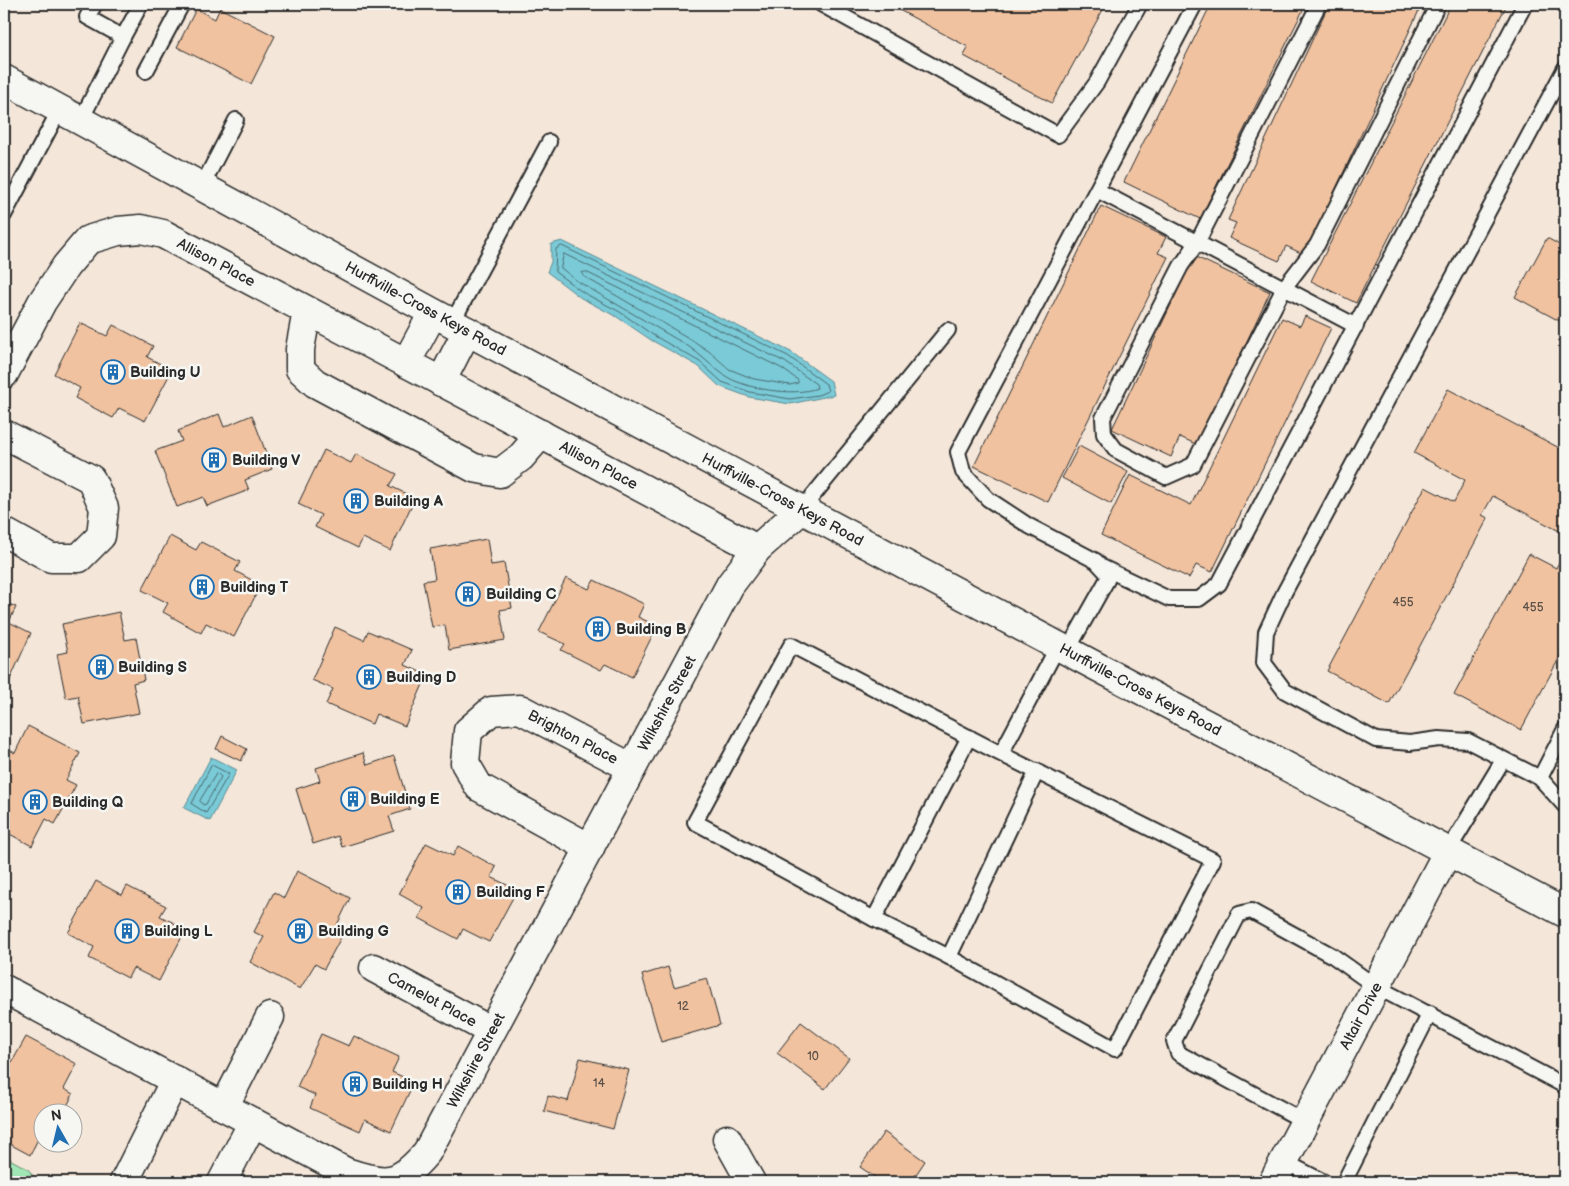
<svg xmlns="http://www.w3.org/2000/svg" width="1569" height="1186" font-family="'Balsamiq Sans',sans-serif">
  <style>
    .green { fill: #a0e7b5; stroke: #668970 }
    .water { fill: #7acad7; stroke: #5a8a92 }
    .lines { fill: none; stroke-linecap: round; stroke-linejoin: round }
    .shore { stroke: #4b6b70; stroke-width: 1 }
    .building { fill: #f0c2a0; stroke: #2b2b2b }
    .service-casing { stroke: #2b2b2b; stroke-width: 18 }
    .minor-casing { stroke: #2b2b2b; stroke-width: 31 }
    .tertiary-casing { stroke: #2b2b2b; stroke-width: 31 }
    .secondary-casing { stroke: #2b2b2b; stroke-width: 31 }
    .service { stroke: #f6f6f2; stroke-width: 14 }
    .minor { stroke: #f6f6f2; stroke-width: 28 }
    .tertiary { stroke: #f6f6f2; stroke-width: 28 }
    .secondary { stroke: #f6f6f2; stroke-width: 28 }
    .labels { text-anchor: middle; stroke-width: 5; stroke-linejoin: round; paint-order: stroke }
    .number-label { font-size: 12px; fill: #5c5148 }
    .street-label { font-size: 15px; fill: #2b2b2b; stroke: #f6f6f2 }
    .poi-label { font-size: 15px; font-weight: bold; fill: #2b2b2b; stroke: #f6f6f2; text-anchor: start }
  </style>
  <rect width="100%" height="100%" fill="#f4e6d9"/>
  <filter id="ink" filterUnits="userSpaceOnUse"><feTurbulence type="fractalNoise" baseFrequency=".02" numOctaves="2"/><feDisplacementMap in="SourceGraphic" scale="10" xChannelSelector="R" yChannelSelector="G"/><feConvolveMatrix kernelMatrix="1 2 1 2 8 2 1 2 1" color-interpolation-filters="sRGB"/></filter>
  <g filter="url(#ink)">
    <path class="green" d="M4 1156 28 1169 37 1182H4Z"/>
    <g class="water">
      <path d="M562 241 791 352 831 381 834 395 790 404 749 397 719 386 698 366 651 340 617 317 581 298 547 272 551 262V244Z"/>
      <path d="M211 757 237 770 210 821 184 808Z"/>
    </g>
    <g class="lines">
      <g class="shore">
        <path d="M562 246 788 356 826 384 828 391 818 395 790 399 750 392 722 382 700 362 653 335 620 312 584 293 555 272 556 249Z"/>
        <path d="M564 254 785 362 816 384 817 388C794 397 744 389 724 375 711 366 701 355 688 346L577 281 561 268Z"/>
        <path d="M586 272 781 368 798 380V383L790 385 754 379 729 369 710 352 692 340 583 276 582 273Z"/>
        <path d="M212 765 229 774 206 813 192 804Z"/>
        <path d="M217 773 221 777 206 804 203 805 200 801Z"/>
      </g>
    </g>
    <g class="building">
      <path d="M888 4H1106L1052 103 964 56 968 47Z"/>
      <path d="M1211 4H1306L1200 219 1124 182Z"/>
      <path d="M1329 4H1422L1305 255 1286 246 1279 261 1229 238 1236 223 1228 220Z"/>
      <path d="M1451 4H1507L1356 303 1311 281Z"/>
      <path d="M220 8 275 36 251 84 177 47 196 9 215 19Z"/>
      <path d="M1101 206 1166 237 1158 253 1168 257 1048 502 974 466Z"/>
      <path d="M1547 238 1565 248V324L1515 297Z"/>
      <path d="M1194 256 1270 292 1198 445 1180 437 1171 457 1112 429Z"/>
      <path d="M1305 316 1331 328 1212 572 1196 565 1189 578 1101 535 1130 475 1191 505 1282 318 1300 326Z"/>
      <path d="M80 323 107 336 113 325 153 346 147 357 172 370 145 421 119 408 113 418 75 398 80 388 54 374Z"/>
      <path d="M1448 389 1565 451V534L1493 496 1482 515 1488 518 1389 704 1327 671 1425 487 1454 502 1465 480 1414 453Z"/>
      <path d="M219 414 224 427 252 415 272 469 245 480 249 490 207 506 203 497 177 507 155 451 182 441 178 431Z"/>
      <path d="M1079 446 1128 472 1111 504 1062 478Z"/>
      <path d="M324 450 351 463 356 454 397 474 390 486 415 498 390 551 363 538 358 548 315 527 321 515 298 504Z"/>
      <path d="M170 536 196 550 201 542 240 562 235 571 261 585 234 637 206 623 201 633 163 612 168 603 142 590Z"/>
      <path d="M487 539 491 565 504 563 512 608 500 610 505 640 449 650 445 625 432 627 423 581 435 579 430 549Z"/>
      <path d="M1565 551V647L1521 730 1454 695 1529 554 1556 568Z"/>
      <path d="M566 578 589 589 594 580 644 604 638 617 657 626 632 677 605 664 601 670 561 650 565 644 539 632Z"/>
      <path d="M4 602 16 607 9 622 31 633 8 684 4 682Z"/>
      <path d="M119 612 125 640 136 638 144 680 133 683 139 713 84 724 78 696 66 698 57 654 68 652 62 624Z"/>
      <path d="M335 627 364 640 368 631 412 650 405 665 427 675 405 726 376 714 372 724 326 704 333 689 312 680Z"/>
      <path d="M28 726 80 753 66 780 76 785 55 824 46 819 32 846 4 831V747L15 753Z"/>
      <path d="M222 736 247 749 241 761 216 749Z"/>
      <path d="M363 753 367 765 394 756 410 809 389 816 394 831 342 847 338 836 313 844 296 789 320 781 316 768Z"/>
      <path d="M426 843 453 856 458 846 496 867 491 877 517 890 489 942 463 929 458 939 419 918 424 908 399 894Z"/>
      <path d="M297 871 350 898 337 925 345 930 324 969 315 964 300 989 250 962 264 937 254 932 274 892 284 898Z"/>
      <path d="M96 881 122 895 127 886 166 906 160 916 186 929 159 981 133 968 128 978 89 958 94 947 68 933Z"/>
      <path d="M668 967 674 987 707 978 720 1025 661 1042 642 975Z"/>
      <path d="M801 1022 849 1058 825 1089 777 1053Z"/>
      <path d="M321 1034 349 1046 354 1036 399 1057 392 1072 414 1082 391 1131 365 1119 360 1131 310 1108 315 1095 297 1087Z"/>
      <path d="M26 1037 77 1064 64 1089 73 1094 63 1114H42V1131L30 1155 4 1141V1058L12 1062Z"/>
      <path d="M580 1058 629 1070 613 1129 544 1111 548 1096 568 1101Z"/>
      <path d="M884 1132 925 1161 911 1182H882L860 1167Z"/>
    </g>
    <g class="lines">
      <g class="service-casing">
        <g id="service">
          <path d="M821 4 1058 135 1097 82 1140 4"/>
          <path d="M1319 4 1197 243 1181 266 1103 418 1104 434 1116 450 1166 477 1193 465 1284 288 1317 245 1438 4"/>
          <path d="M123 37 141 4"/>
          <path d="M1565 68 1284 593 1266 632 1264 663 1285 691 1376 740 1410 743 1439 739 1468 741 1540 778 1565 806"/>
          <path d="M146 71 182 4"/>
          <path d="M81 120 123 37 87 17 95 4"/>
          <path d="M202 186 236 120"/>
          <path d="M1097 190 1356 326"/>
          <path d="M4 215 60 109"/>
          <path d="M452 323 549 142"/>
          <path d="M802 509 948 330"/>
          <path d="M1104 568 1169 599H1199L1219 584 1525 4"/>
          <path d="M1067 651 1107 580 1108 574 1096 561 1029 526 988 499 963 472 958 452 1195 4"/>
          <path d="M1001 754 1213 860 1115 1049 949 957 874 919 695 822 791 645 1001 754 1058 646"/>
          <path d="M1540 778 1565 729"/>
          <path d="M1448 851 1503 760"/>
          <path d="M874 919 969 737"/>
          <path d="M949 957 1037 771"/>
          <path d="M1304 1121 1178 1053 1174 1041 1239 914 1251 911 1333 956 1375 986 1565 1086"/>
          <path d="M1283 1161 1324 1182"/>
          <path d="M1344 1182 1430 1013"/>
        </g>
      </g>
      <g class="minor-casing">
        <g id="minor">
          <path d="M307 311 300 349V369L315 383 474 468 500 473 521 457 541 434"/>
          <path d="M406 363 433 313"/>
          <path id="s1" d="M4 374 42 302 66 266 88 240 118 231 141 229 163 234 757 549"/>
          <path d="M441 382 467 331"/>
          <path d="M4 434 91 479 104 508 101 536 79 558H51L4 532"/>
          <path id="s2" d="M590 848 479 787 465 763 468 731 491 711 520 709 632 768"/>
          <path id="s3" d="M374 968 491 1031"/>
          <path id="s4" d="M4 989 346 1172C387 1186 399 1185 427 1152L730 585 757 549 802 509"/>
          <path d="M224 1107 270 1017"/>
          <path d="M727 1139 751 1182"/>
          <path d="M124 1182 175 1080"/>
          <path d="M222 1182 253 1122"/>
        </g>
      </g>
      <g class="tertiary-casing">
        <g id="tertiary">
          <path id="s5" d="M1273 1182 1448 851"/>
        </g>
      </g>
      <g class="secondary-casing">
        <g id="secondary">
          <path id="s6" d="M4 79 467 331 1090 663 1565 913"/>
        </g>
      </g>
      <use href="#service" class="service"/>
      <use href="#minor" class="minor"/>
      <use href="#tertiary" class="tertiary"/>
      <use href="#secondary" class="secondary"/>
    </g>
  </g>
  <defs>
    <g id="building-ring" transform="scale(1.25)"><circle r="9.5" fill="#f6f6f2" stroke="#1f6fb2" stroke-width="1.5"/><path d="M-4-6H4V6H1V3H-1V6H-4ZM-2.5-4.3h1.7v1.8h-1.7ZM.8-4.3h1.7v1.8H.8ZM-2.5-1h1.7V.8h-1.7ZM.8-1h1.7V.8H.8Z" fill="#1f6fb2"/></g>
  </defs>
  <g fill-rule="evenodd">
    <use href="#building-ring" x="113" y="372"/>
    <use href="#building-ring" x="214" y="460"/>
    <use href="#building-ring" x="356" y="501"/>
    <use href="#building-ring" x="202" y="587"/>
    <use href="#building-ring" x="468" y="594"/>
    <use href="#building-ring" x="598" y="629"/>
    <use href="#building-ring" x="101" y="667"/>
    <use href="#building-ring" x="369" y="677"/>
    <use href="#building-ring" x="353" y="799"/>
    <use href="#building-ring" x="35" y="802"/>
    <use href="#building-ring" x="458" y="892"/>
    <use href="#building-ring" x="127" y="931"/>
    <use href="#building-ring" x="300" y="931"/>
    <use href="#building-ring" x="355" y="1084"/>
  </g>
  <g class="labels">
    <g class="number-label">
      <text x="1403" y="606">455</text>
      <text x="1533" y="611">455</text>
      <text x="683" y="1010">12</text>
      <text x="813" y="1060">10</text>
      <text x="599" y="1087">14</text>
    </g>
    <g class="street-label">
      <text dy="5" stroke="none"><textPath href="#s1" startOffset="296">Allison Place</textPath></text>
      <text dy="5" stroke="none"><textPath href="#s6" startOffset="480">Hurffville-Cross Keys Road</textPath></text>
      <text dy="5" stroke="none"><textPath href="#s1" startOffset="729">Allison Place</textPath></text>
      <text dy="5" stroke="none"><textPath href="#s6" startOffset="885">Hurffville-Cross Keys Road</textPath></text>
      <text dy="5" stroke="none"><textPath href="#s6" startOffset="1290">Hurffville-Cross Keys Road</textPath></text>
      <text dy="5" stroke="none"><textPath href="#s4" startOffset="989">Wilkshire Street</textPath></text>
      <text dy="5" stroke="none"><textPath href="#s2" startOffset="306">Brighton Place</textPath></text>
      <text dy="5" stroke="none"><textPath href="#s3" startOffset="66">Camelot Place</textPath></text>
      <text dy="5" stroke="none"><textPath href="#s5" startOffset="188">Altair Drive</textPath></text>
      <text dy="5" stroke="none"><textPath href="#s4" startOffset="584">Wilkshire Street</textPath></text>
    </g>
    <g class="poi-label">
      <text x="130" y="377">Building U</text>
      <text x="232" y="465">Building V</text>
      <text x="374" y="506">Building A</text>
      <text x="220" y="592">Building T</text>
      <text x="486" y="599">Building C</text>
      <text x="616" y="634">Building B</text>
      <text x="118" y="672">Building S</text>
      <text x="386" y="682">Building D</text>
      <text x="370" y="804">Building E</text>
      <text x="52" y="807">Building Q</text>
      <text x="476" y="897">Building F</text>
      <text x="144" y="936">Building L</text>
      <text x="318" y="936">Building G</text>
      <text x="372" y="1089">Building H</text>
    </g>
  </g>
  <rect width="1569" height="1186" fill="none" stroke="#f6f6f2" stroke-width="20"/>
  <rect x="10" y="10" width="1549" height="1166" fill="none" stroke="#2b2b2b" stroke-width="2" filter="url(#ink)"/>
  <g transform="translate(58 1128) rotate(352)"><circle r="24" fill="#f6f6f2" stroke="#a5a5a2"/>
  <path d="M0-4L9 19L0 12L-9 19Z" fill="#1f6fb2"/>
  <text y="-8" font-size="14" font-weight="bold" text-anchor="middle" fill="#2b2b2b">N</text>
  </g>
</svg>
